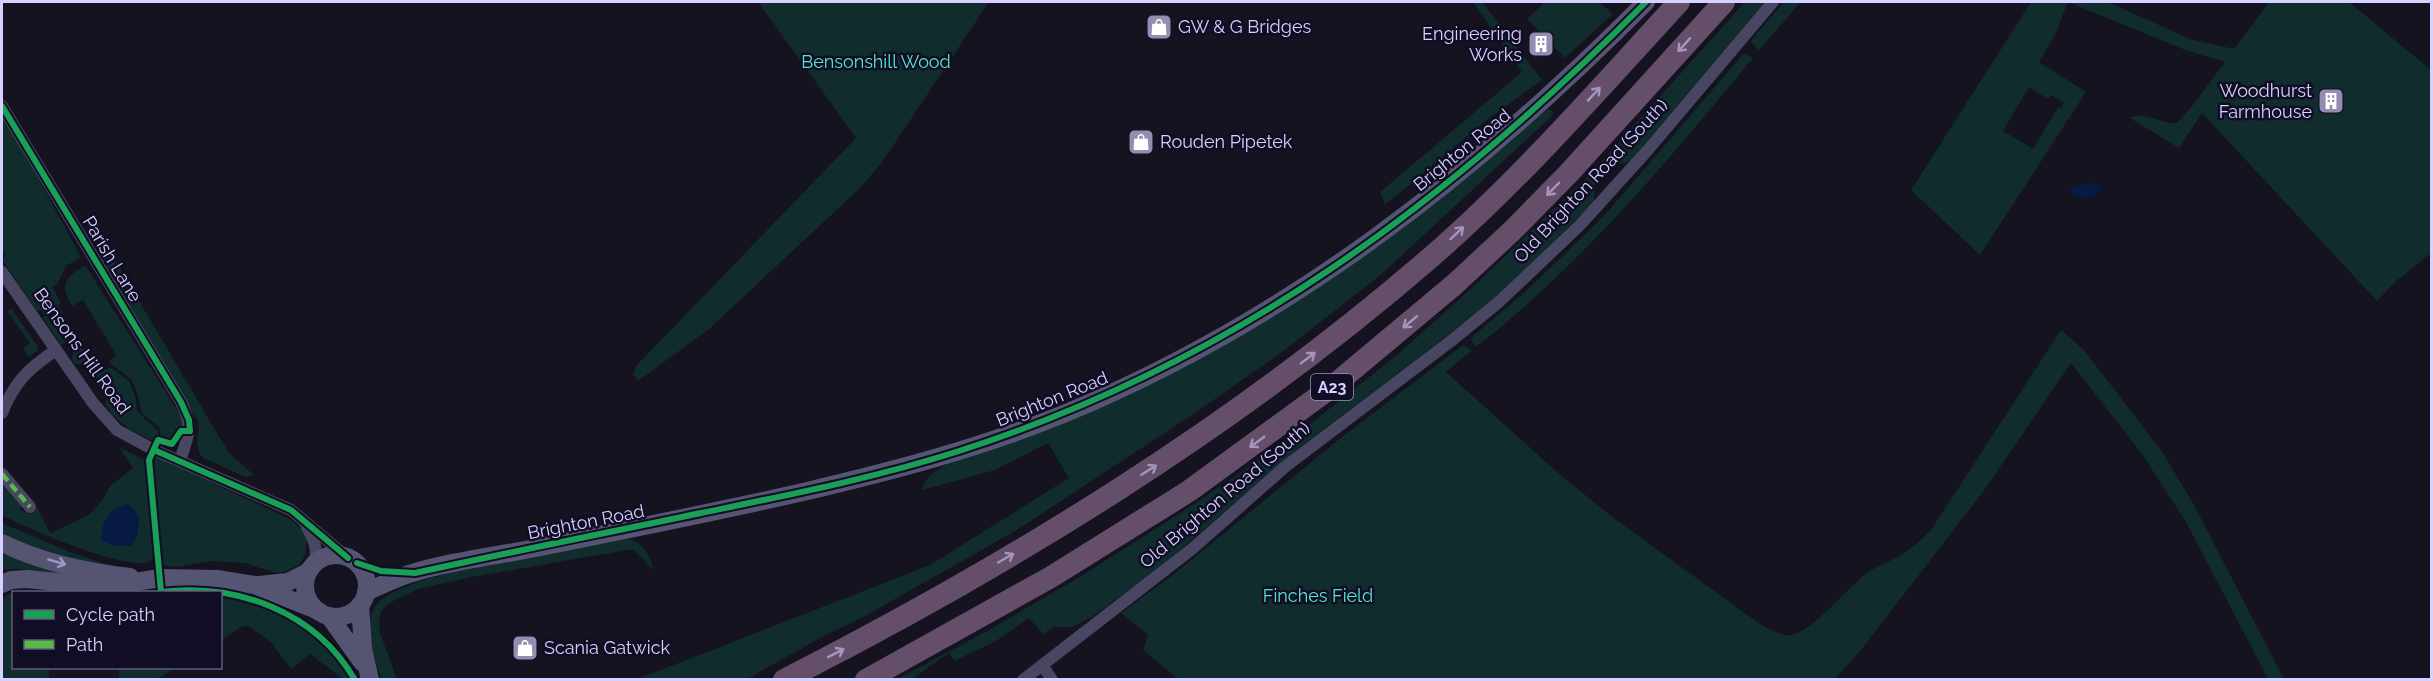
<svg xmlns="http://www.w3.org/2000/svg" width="2433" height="681" font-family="Raleway,sans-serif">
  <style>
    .green { fill: #102c2d; fill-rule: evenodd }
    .water { fill: #071b42 }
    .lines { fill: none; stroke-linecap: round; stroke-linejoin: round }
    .street { stroke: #484661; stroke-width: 12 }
    .secondary { stroke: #555473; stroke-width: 18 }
    .highway { stroke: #654e6a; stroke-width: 22 }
    .quiet { stroke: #58b947; stroke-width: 4.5; stroke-dasharray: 9 4.5; stroke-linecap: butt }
    .cycleway-casing { stroke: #110d25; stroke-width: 10 }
    .cycleway { stroke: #1a9f57; stroke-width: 6 }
    .oneway { stroke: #a496bc }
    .oneway2 { stroke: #9c99c0 }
    .labels { text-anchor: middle; stroke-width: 5; stroke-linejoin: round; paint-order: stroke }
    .shield { fill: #110d25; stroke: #9c96be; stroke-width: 1.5 }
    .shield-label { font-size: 16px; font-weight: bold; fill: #d7d1ff }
    .poi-label { font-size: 18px; fill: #d7d1ff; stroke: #110d25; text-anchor: start }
    .park-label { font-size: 18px; fill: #54e8c5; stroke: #110d25 }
    .street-label { font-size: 18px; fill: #d7d1ff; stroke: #110d25 }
  </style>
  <rect width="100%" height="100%" fill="#14131f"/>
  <g class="green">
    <path d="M758 2H989L883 161 859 189 709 329 638 381 633 374 637 365 856 138Z"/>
    <path d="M1473 2H1482L1542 80 1488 119 1385 205 1380 192 1522 72Z"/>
    <path d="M1545 2H1599L1613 14 1565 58 1527 19Z"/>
    <path d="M1745 2H1765L1632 159 1625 163 1607 165 1599 172 1595 183 1594 200 1588 208 1497 296 1439 342 1295 451 1160 567 1092 617 1072 627H1054L1043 634 1029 618 996 641 954 661 949 653 912 679 896 680 987 631 1078 578 1185 510 1299 433 1398 354 1472 288 1590 174Z"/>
    <path d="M1784 2H1801L1759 50 1751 42 1753 38Z"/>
    <path d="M2031 2H2108L2190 39 2234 49 2269 2H2349L2431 70V253L2395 282 2377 301 2202 113 2179 148 2130 118C2145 111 2161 125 2177 123L2193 105 2225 62 2185 50 2068 2 2055 35 2039 62 2086 92 1980 255 1911 190ZM2029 87 2048 99 2051 95 2064 103 2061 108 2058 107 2033 149 2003 131Z"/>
    <path d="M1744 53 1753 58C1668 161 1582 264 1476 347L1471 340 1473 336 1525 292 1604 216Z"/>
    <path d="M1550 109 1554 112 1553 115 1384 272 1285 350 1198 411 1017 530 867 615 820 638 747 679 635 680 930 565 1069 478 1048 443 995 470 922 490C925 476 936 471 947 464L1170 372 1546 110Z"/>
    <path d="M2 112 81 257 66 266 58 283 52 287 61 303 58 305 63 313 51 321 63 339 72 333V338L61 345 43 318 45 316 41 310 37 311 3 261 5 254 2 249Z"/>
    <path d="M108 248 221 440 230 454 254 475 246 477 203 458C193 446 200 435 198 421L99 254Z"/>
    <path d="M85 265 181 416 183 425 177 430 172 441 161 438 159 427 142 413 136 389 131 379 111 364 109 361 117 356 83 300 72 306C59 284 66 277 85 265Z"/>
    <path d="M11 308 38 347 37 351 29 357 23 349 30 343 7 311Z"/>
    <path d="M2061 330 2084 350 2161 450 2193 503 2284 679H2268L2186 522 2142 454 2071 363 1983 492 1860 651 1835 679H1178L1143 650 1148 635 1121 613 1174 574 1342 437 1463 345 1472 350 1446 372 1557 472 1611 516 1746 614C1758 622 1776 637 1792 635 1812 631 1846 590 1863 576 1874 567 1887 563 1899 556 1912 549 1921 540 1931 530Z"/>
    <path d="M81 347 96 372 91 375 84 365 75 364 72 360 73 351Z"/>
    <path d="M110 367 129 381 136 399 137 411 158 431V437H156L155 442 128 428 109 412 110 410 105 404 107 398 92 377Z"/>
    <path d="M119 447 144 460 146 465 154 552 151 561C129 573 26 528 2 515V482L21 505 20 510 30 514 37 507 50 533 89 515 102 501 110 486 133 468Z"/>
    <path d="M155 456 290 519 306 533 309 541 306 542V552L303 559 299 565 284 572 276 573 245 563 212 561 176 567 164 565 161 556 153 462Z"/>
    <path d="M2 523 70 552 119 568C78 560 39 551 2 534Z"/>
    <path d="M621 537C643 541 648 551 654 571L633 549 466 578 418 589 391 602 381 611 379 621 380 633 397 679H381C376 658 361 624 377 604 401 573 576 546 621 537Z"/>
    <path d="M2 554 84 575H49L21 569 3 570Z"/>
    <path d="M35 590 50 592H14V668H49V679H2V598L17 591Z"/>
    <path d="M221 597C236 600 251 602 266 607 301 619 331 649 350 679H343L310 654 291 669 271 642 248 626H243L221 640Z"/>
    <path d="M119 668H176L156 679H119Z"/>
  </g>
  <g class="water">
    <path d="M2094 182 2101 186 2102 191 2088 199 2076 196 2069 191 2073 187Z"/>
    <path d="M128 504C143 513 140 533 132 546H115L102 541C100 522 109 508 128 504Z"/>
  </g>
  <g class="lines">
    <g class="street">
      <path d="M2 106 181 402C194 428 188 435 180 461"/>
      <path d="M2 272 93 403 117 430 154 450 291 510 348 558"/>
      <path d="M2 413C15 381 28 369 56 350"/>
      <path d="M2 474 30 507"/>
      <path d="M304 521C312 538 321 548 312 567"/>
      <path d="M1043 666 1052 680"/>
      <path d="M1023 680 1192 549 1286 466 1451 341 1500 301 1580 225 1647 151 1773 2"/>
    </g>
    <g class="secondary">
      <path d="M2 543C41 562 87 572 130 577"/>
      <circle cx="336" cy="586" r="31"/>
      <path d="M2 584 11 580 27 579 105 587 160 578 217 579 254 585 319 611"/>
      <path d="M259 585 288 582 308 572"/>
      <path d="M366 592C379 586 392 580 406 575 449 561 496 556 541 547 628 529 716 512 803 492 892 471 981 448 1066 413 1290 320 1476 173 1646 2"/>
      <path d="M360 605 363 648 370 680"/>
      <path d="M329 616 362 662"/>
    </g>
    <g class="highway">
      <path d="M784 680C1013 563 1235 427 1430 258 1520 180 1599 89 1679 2"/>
      <path d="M866 680 1051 577 1189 491 1333 386 1455 284 1513 230 1568 174 1724 2"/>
    </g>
    <path class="quiet" d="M2 474 30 507"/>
    <g class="cycleway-casing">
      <g id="cycleway">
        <path d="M2 106 181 402 189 420 190 431H181L172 444 158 440 149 460 161 592C237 583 315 611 355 680"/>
        <path d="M154 450 291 510 348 558"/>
        <path d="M357 563 381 571 415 573C510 552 606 533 701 513 788 495 875 478 959 451 1233 363 1446 204 1646 2"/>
      </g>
    </g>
    <use href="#cycleway" class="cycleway"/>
  </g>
  <defs><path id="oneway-shaft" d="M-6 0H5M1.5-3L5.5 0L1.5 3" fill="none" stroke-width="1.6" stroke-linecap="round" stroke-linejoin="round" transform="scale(1.5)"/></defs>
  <g class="oneway">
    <use href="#oneway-shaft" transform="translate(1684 45) rotate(132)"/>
    <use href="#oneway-shaft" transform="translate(1594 94) rotate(-47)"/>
    <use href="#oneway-shaft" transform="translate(1553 189) rotate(134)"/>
    <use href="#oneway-shaft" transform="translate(1457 233) rotate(-43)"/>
    <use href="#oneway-shaft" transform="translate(1410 322) rotate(140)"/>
    <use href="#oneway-shaft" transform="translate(1308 358) rotate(-37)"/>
    <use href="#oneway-shaft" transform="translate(1257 442) rotate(144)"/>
    <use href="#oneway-shaft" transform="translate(1149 470) rotate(-32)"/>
    <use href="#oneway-shaft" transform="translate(1006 558) rotate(-30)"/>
    <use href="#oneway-shaft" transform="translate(836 653) rotate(-27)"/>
  </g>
  <use class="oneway2" href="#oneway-shaft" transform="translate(57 562) rotate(16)"/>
  <defs>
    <g id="shop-square" transform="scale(1.35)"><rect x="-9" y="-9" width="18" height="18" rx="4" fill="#938eb1" stroke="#110d25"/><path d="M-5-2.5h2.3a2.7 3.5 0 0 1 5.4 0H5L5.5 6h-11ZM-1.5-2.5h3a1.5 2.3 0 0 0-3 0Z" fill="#fff"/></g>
    <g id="building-square" transform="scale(1.35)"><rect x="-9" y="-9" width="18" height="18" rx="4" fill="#938eb1" stroke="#110d25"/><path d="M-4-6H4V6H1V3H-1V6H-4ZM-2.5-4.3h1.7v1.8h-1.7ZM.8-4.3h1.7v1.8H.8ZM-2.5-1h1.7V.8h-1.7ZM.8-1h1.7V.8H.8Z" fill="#fff"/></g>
  </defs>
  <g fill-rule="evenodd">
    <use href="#shop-square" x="1159" y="27"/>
    <use href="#building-square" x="1541" y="44"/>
    <use href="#building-square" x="2331" y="101"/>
    <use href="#shop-square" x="1141" y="142"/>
    <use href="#shop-square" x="525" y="648"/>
  </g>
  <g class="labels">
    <rect class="shield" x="1311" y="374" width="42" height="26" rx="4.5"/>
    <g class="shield-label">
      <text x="1332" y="393">A23</text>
    </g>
    <g class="poi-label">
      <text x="1178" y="33">GW &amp; G Bridges</text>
      <text x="1522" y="40" text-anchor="end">Engineering<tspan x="1522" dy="21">Works</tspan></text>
      <text x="2312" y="97" text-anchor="end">Woodhurst<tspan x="2312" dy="21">Farmhouse</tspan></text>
      <text x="1160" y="148">Rouden Pipetek</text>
      <text x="544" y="654">Scania Gatwick</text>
    </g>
    <g class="park-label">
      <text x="876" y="68">Bensonshill Wood</text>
      <text x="1318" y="602">Finches Field</text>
    </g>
    <g class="street-label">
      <text transform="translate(1462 150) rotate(-39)" y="6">Brighton Road</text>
      <text transform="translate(1591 181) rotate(-47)" y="6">Old Brighton Road (South)</text>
      <text transform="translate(112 259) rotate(59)" y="6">Parish Lane</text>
      <text transform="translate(82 351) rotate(54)" y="6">Bensons Hill Road</text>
      <text transform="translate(1052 399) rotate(-22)" y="6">Brighton Road</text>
      <text transform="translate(1225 495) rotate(-40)" y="6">Old Brighton Road (South)</text>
      <text transform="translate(586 522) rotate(-11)" y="6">Brighton Road</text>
    </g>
  </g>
  <rect width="2433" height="681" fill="none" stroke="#d7d1ff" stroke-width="6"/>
  <rect x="12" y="591" width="210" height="78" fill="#110d25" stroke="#605b7c" stroke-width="1.5"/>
  <rect x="24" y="610" width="30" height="9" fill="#1a9f57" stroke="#605b7c" stroke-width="1.5"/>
  <text x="66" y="621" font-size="18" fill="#d7d1ff">Cycle path</text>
  <rect x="24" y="640" width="30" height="9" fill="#58b947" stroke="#605b7c" stroke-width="1.5"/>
  <text x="66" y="651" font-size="18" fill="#d7d1ff">Path</text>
</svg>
